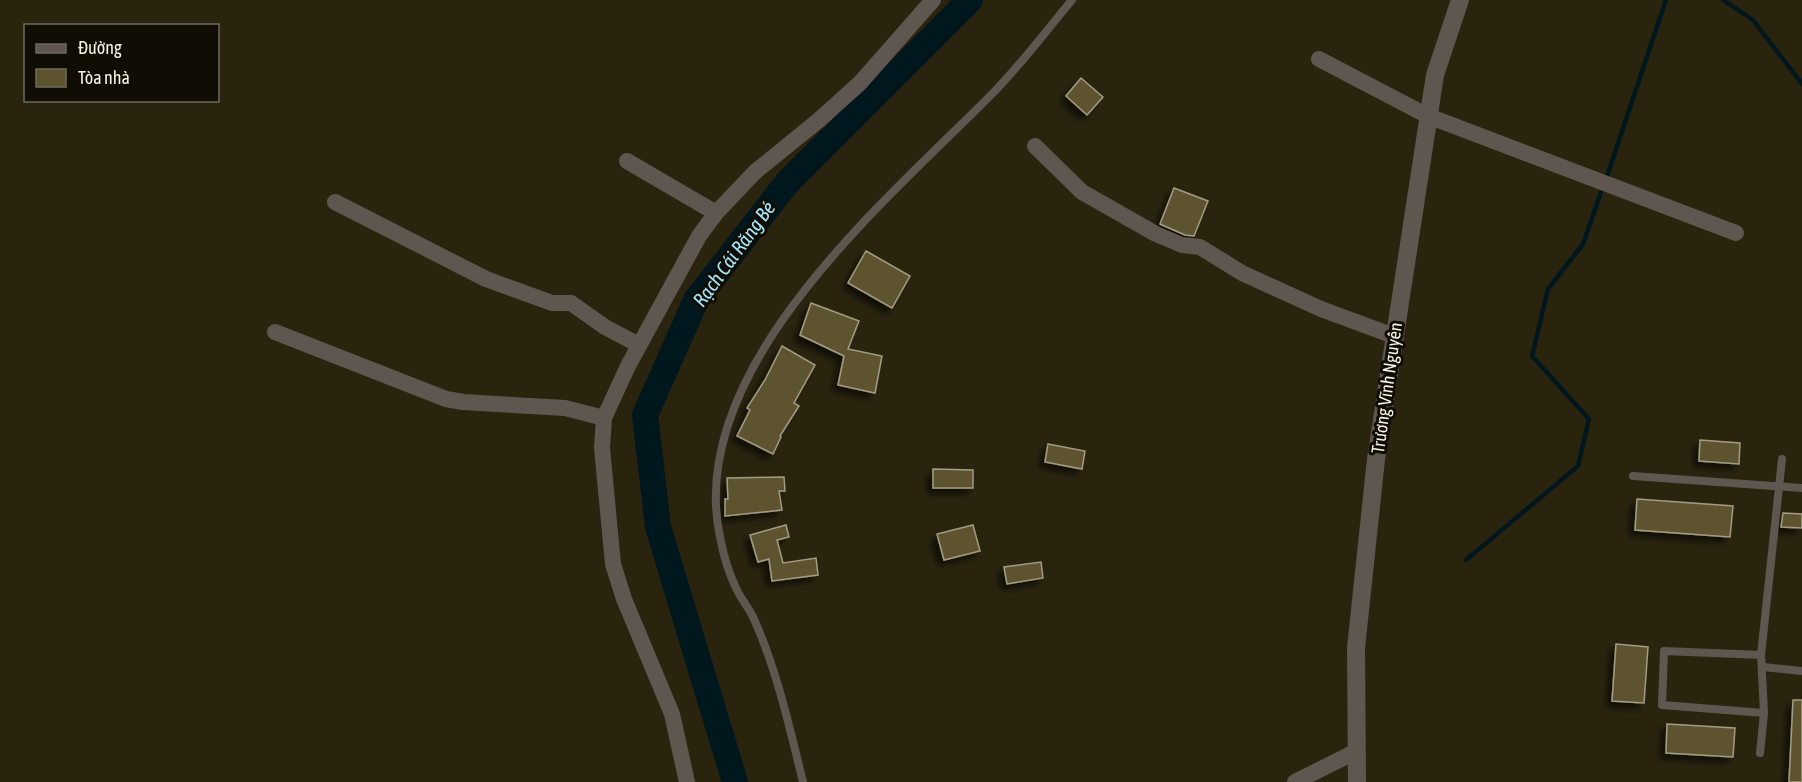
<svg xmlns="http://www.w3.org/2000/svg" width="1802" height="782" font-family="'Asap Condensed',sans-serif">
  <style>
    .lines { fill: none; stroke-linecap: round; stroke-linejoin: round }
    .stream { stroke: #00171e; stroke-width: 4.5 }
    .river { stroke: #00171e; stroke-width: 26 }
    .building { fill: #5d532e; stroke: #a39c84; stroke-width: 1.5; filter: url(#shadow) }
    .service { stroke: #605650; stroke-width: 8 }
    .minor { stroke: #605650; stroke-width: 16 }
    .tertiary { stroke: #605650; stroke-width: 18 }
    .labels { text-anchor: middle; stroke-width: 6; stroke-linejoin: round; paint-order: stroke }
    .street-label { font-size: 18px; fill: #f7f3e6; stroke: #100d05 }
    .water-label { font-size: 20px; font-style: italic; fill: #a8e8fb; stroke: #100d05 }
  </style>
  <defs>
    <filter id="shadow"><feDropShadow dx="-5.5" dy="5.5" stdDeviation="3" flood-color="#0009"/></filter>
  </defs>
  <rect width="100%" height="100%" fill="#2a240f"/>
  <g class="lines">
    <g class="stream">
      <path d="M1723 0 1753 20 1802 84"/>
      <path d="M1606 179 1666 0"/>
      <path d="M1466 560 1578 466 1589 419 1532 356 1548 289 1583 244 1603 187"/>
    </g>
    <path class="river" d="M735 782 658 527 645 415 696 300 786 184 970 0"/>
  </g>
  <g class="building">
    <path d="M1081 78 1103 97 1087 115 1066 96Z"/>
    <path d="M1174 188 1208 201 1194 236 1185 235 1160 224Z"/>
    <path d="M866 251 910 276 892 308 848 283Z"/>
    <path d="M811 303 859 321 848 349 882 356 875 393 838 385 844 356 800 335Z"/>
    <path d="M782 346 815 365 794 403 799 406 780 436 781 437 773 454 737 436 750 410 747 408 765 380Z"/>
    <path d="M1700 440 1740 443 1739 464 1699 461Z"/>
    <path d="M1048 444 1085 451 1082 469 1045 462Z"/>
    <path d="M933 469 973 470V488H933Z"/>
    <path d="M784 477 785 491H779L782 510 725 516V499H728L727 478Z"/>
    <path d="M1637 499 1733 506 1730 537 1635 530Z"/>
    <path d="M1783 513 1802 514V528L1781 527Z"/>
    <path d="M786 525 789 537 777 540 783 563 816 558 818 575 772 581 769 559 758 562 750 535Z"/>
    <path d="M973 525 980 551 944 560 937 534Z"/>
    <path d="M1041 562 1043 578 1007 584 1004 567Z"/>
    <path d="M1616 644 1648 647 1644 703 1612 701Z"/>
    <path d="M1793 700H1802V782H1789Z"/>
    <path d="M1667 724 1735 728 1733 757 1666 753Z"/>
  </g>
  <g class="lines">
    <g class="service">
      <path d="M1633 476 1802 488"/>
      <path d="M1761 655 1664 651 1662 705 1764 713"/>
      <path d="M1763 667 1802 671"/>
      <path d="M1760 753 1764 713 1761 655 1782 459"/>
      <path d="M803 782C790 729 776 667 753 617 749 608 741 599 737 590 729 574 723 553 720 537 684 369 886 201 991 95 1020 66 1045 32 1072 0"/>
    </g>
    <g class="minor">
      <path d="M1319 59 1428 116 1736 233"/>
      <path d="M1035 146 1082 192 1156 234 1182 245 1200 247 1242 273 1321 309 1394 336"/>
      <path d="M627 161 716 213"/>
      <path d="M335 202 486 279 552 303H571L605 327 639 345"/>
      <path d="M275 332 446 399 463 402 565 408 604 418"/>
      <path d="M687 782 672 714 624 599 613 564 602 448 604 418 628 366 699 236 716 213 755 172 819 120 860 83 933 0"/>
      <path d="M1295 782 1357 751"/>
    </g>
    <path class="tertiary" d="M1357 782 1356 648 1376 459 1435 75 1460 0"/>
  </g>
  <g class="labels">
    <g class="street-label">
      <text transform="translate(1387 388) rotate(-82)" y="6">Trương Vĩnh Nguyên</text>
    </g>
    <g class="water-label">
      <text transform="translate(734 254) rotate(-54)" y="7">Rạch Cái Răng Bé</text>
    </g>
  </g>
  <rect x="24" y="24" width="195" height="78" fill="#100d05" stroke="#6c695f" stroke-width="1.5"/>
  <rect x="36" y="44" width="30" height="9" fill="#605650" stroke="#6c695f" stroke-width="1.5"/>
  <text x="78" y="54" font-size="18" fill="#f7f3e6">Đường</text>
  <rect x="36" y="69" width="30" height="18" fill="#5d532e" stroke="#6c695f" stroke-width="1.5"/>
  <text x="78" y="84" font-size="18" fill="#f7f3e6">Tòa nhà</text>
</svg>
